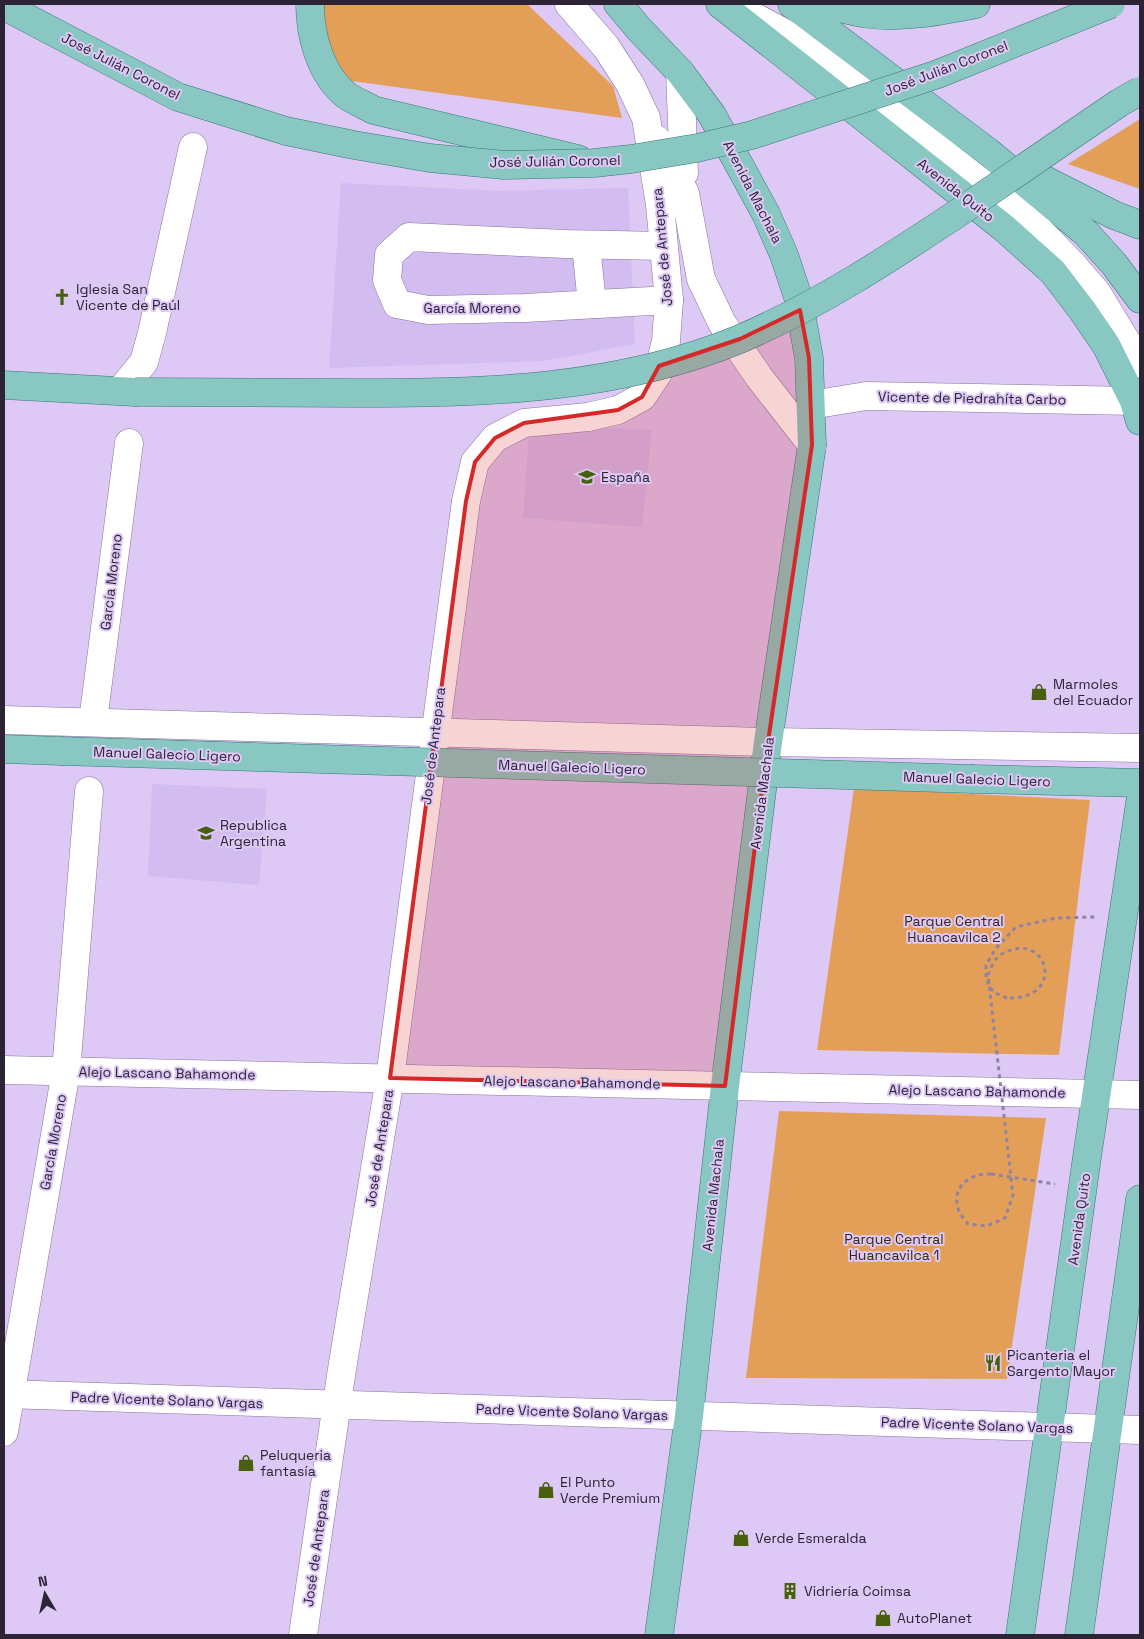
<svg xmlns="http://www.w3.org/2000/svg" width="1144" height="1639" font-family="'Space Grotesk',sans-serif">
  <style>
    .built { fill: #d3bcf0 }
    .green { fill: #e39f57 }
    .lines { fill: none; stroke-linecap: round; stroke-linejoin: round }
    .minor-casing { stroke: #87749e; stroke-width: 29 }
    .major-casing { stroke: #367776; stroke-width: 29 }
    .path { stroke: #9182a3; stroke-width: 3; stroke-dasharray: 4 4; stroke-linecap: butt }
    .minor { stroke: #fff; stroke-width: 28 }
    .major { stroke: #89c8c2; stroke-width: 28 }
    .major-bridge-casing { stroke: #367776; stroke-width: 29; stroke-linecap: butt }
    .path-bridge { stroke: #9182a3; stroke-width: 3; stroke-dasharray: 4 4; stroke-linecap: butt }
    .major-bridge { stroke: #89c8c2; stroke-width: 28 }
    .marked { fill: #d62828; fill-opacity: 0.2; stroke: #d62828; stroke-width: 4; stroke-linejoin: round }
    .labels { text-anchor: middle; stroke-width: 4; stroke-linejoin: round; paint-order: stroke }
    .street-label { font-size: 14px; fill: #2c2435; stroke: #ddc8f6 }
    .poi-label { font-size: 14px; fill: #2c2435; stroke: #ddc8f6; text-anchor: start }
    .park-label { font-size: 14px; fill: #372717; stroke: #ddc8f6 }
  </style>
  <rect width="100%" height="100%" fill="#ddc8f6"/>
  <g class="built">
    <path d="M341 183 501 191 628 188 635 344 543 361 329 368Z"/>
    <path d="M596 428 652 430 642 527 523 518 529 435Z"/>
    <path d="M152 784 267 789 259 885 148 876Z"/>
  </g>
  <g class="green">
    <path d="M316 4H527L613 86 622 118 352 81 332 62Z"/>
    <path d="M1140 119V189L1068 164Z"/>
    <path d="M854 788 1090 800 1059 1055 817 1050Z"/>
    <path d="M779 1111 1046 1118 1007 1379 746 1378Z"/>
  </g>
  <g class="lines">
    <g class="minor-casing">
      <g id="minor">
        <path d="M734 6 801 42 1005 201 1040 231 1072 264 1097 293 1140 364"/>
        <path d="M680 72 684 173"/>
        <path d="M657 140 685 193 701 279 722 323 759 377 812 445"/>
        <path d="M586 245 592 304"/>
        <path d="M663 246 566 244 409 237 389 255 387 280 397 304 428 310 525 308 669 300"/>
        <path d="M121 390 144 362 152 333 193 147"/>
        <path d="M811 405 866 396 1134 401"/>
        <path d="M4 720 768 742 1140 748"/>
        <path d="M93 721 129 443"/>
        <path d="M4 1070 1140 1095"/>
        <path d="M4 1394 1140 1430"/>
        <path d="M4 1432 66 1071 89 791"/>
        <path d="M303 1635 342 1369 390 1078 466 501 475 462 495 438 524 423 588 417 618 410 642 397 658 373 666 341 669 300 660 205 646 118 630 84 606 47 569 4"/>
      </g>
    </g>
    <g class="major-casing">
      <g id="major">
        <path d="M310 4C310 35 320 74 346 95 354 101 365 105 373 110L578 159"/>
        <path d="M618 4 639 29 680 72 712 115 766 214 784 255 798 297 809 358 812 445 768 742 725 1086 689 1416 659 1635"/>
        <path d="M720 4 1004 228 1053 272 1082 310 1106 345 1134 401 1140 421"/>
        <path d="M792 4 987 151 1086 233 1114 264 1140 299"/>
        <path d="M824 4C839 8 854 12 869 14 905 18 941 11 976 4"/>
        <path d="M1031 173 1114 215 1140 225"/>
        <path d="M4 385 135 392"/>
        <path d="M4 749 61 751"/>
        <path d="M974 779 1140 783"/>
        <path d="M1020 1635 1087 1157 1140 803"/>
        <path d="M1079 1635 1140 1199"/>
      </g>
    </g>
    <g class="path">
      <path d="M1007 998 993 992 986 979V965L996 948 1016 927 1056 918 1095 917"/>
      <path d="M991 1174 1055 1184"/>
    </g>
    <use href="#minor" class="minor"/>
    <use href="#major" class="major"/>
    <g class="major-bridge-casing">
      <g id="major-bridge">
        <path d="M4 6 178 97 286 131 354 145 430 158 504 165 594 163 631 159 697 148 752 135 938 74 1111 4"/>
        <path d="M135 392C208 392 281 392 353 393 486 393 616 390 740 339 819 305 890 258 961 211 1014 175 1067 139 1119 103L1140 91"/>
        <path d="M61 751 974 779"/>
      </g>
    </g>
    <path class="path-bridge" d="M991 1174C969 1173 950 1188 959 1211 961 1216 965 1220 968 1224L987 1226 1005 1218 1013 1195 988 975C990 970 993 962 997 958 1001 953 1008 951 1014 949 1051 941 1062 1000 1007 998"/>
    <use href="#major-bridge" class="major-bridge"/>
  </g>
  <path class="marked" d="M800 310 809 358 812 445 768 742 725 1086 390 1078 466 501 475 462 495 438 524 423 618 410 642 397 659 366 740 339Z"/>
  <defs>
    <g id="church-bare" transform="scale(1.35)"><path d="M-1.2-6h2.4v3.5h3.3v2.4h-3.3V6h-2.4V-.1h-3.3v-2.4h3.3Z" fill="#48600d" stroke="#ddc8f6" stroke-width="2.5" paint-order="stroke"/></g>
    <g id="school-bare" transform="scale(1.35)"><path d="M0-5L7-2L0 1L-7-2ZM-4 1L0 2.5L4 1V4Q0 6-4 4Z" fill="#48600d" stroke="#ddc8f6" stroke-width="2.5" paint-order="stroke"/></g>
    <g id="shop-bare" transform="scale(1.35)"><path d="M-5-2.5h2.3a2.7 3.5 0 0 1 5.4 0H5L5.5 6h-11ZM-1.5-2.5h3a1.5 2.3 0 0 0-3 0Z" fill="#48600d" stroke="#ddc8f6" stroke-width="2.5" paint-order="stroke"/></g>
    <g id="restaurant-bare" transform="scale(1.35)"><path d="M-5-6h1v4h1v-4h1v4h1v-4h1v5L-1.5 .5V6h-2V.5L-5-1ZM5-6V6H3V1.5H1.5Q1.5-4 5-6Z" fill="#48600d" stroke="#ddc8f6" stroke-width="2.5" paint-order="stroke"/></g>
    <g id="building-bare" transform="scale(1.35)"><path d="M-4-6H4V6H1V3H-1V6H-4ZM-2.5-4.3h1.7v1.8h-1.7ZM.8-4.3h1.7v1.8H.8ZM-2.5-1h1.7V.8h-1.7ZM.8-1h1.7V.8H.8Z" fill="#48600d" stroke="#ddc8f6" stroke-width="2.5" paint-order="stroke"/></g>
  </defs>
  <g fill-rule="evenodd">
    <use href="#church-bare" x="62" y="297"/>
    <use href="#school-bare" x="587" y="477"/>
    <use href="#shop-bare" x="1039" y="692"/>
    <use href="#school-bare" x="206" y="833"/>
    <use href="#restaurant-bare" x="993" y="1363"/>
    <use href="#shop-bare" x="246" y="1463"/>
    <use href="#shop-bare" x="546" y="1490"/>
    <use href="#shop-bare" x="741" y="1538"/>
    <use href="#building-bare" x="790" y="1591"/>
    <use href="#shop-bare" x="883" y="1618"/>
  </g>
  <g class="labels">
    <g class="street-label">
      <text transform="translate(121 66) rotate(27)" y="5">José Julián Coronel</text>
      <text transform="translate(946 68) rotate(-21)" y="5">José Julián Coronel</text>
      <text transform="translate(555 161) rotate(-1)" y="5">José Julián Coronel</text>
      <text transform="translate(956 190) rotate(38)" y="5">Avenida Quito</text>
      <text transform="translate(753 192) rotate(63)" y="5">Avenida Machala</text>
      <text transform="translate(662 247) rotate(-95)" y="5">José de Antepara</text>
      <text x="472" y="313">García Moreno</text>
      <text transform="translate(972 398) rotate(1)" y="5">Vicente de Piedrahíta Carbo</text>
      <text transform="translate(111 582) rotate(-83)" y="5">García Moreno</text>
      <text transform="translate(433 746) rotate(-83)" y="5">José de Antepara</text>
      <text transform="translate(167 754) rotate(2)" y="5">Manuel Galecio Ligero</text>
      <text transform="translate(572 767) rotate(2)" y="5">Manuel Galecio Ligero</text>
      <text transform="translate(977 779) rotate(2)" y="5">Manuel Galecio Ligero</text>
      <text transform="translate(762 793) rotate(-83)" y="5">Avenida Machala</text>
      <text transform="translate(167 1073) rotate(1)" y="5">Alejo Lascano Bahamonde</text>
      <text transform="translate(572 1082) rotate(1)" y="5">Alejo Lascano Bahamonde</text>
      <text transform="translate(977 1091) rotate(1)" y="5">Alejo Lascano Bahamonde</text>
      <text transform="translate(53 1142) rotate(-80)" y="5">García Moreno</text>
      <text transform="translate(379 1148) rotate(-81)" y="5">José de Antepara</text>
      <text transform="translate(713 1195) rotate(-84)" y="5">Avenida Machala</text>
      <text transform="translate(1079 1219) rotate(-82)" y="5">Avenida Quito</text>
      <text transform="translate(167 1400) rotate(2)" y="5">Padre Vicente Solano Vargas</text>
      <text transform="translate(572 1412) rotate(2)" y="5">Padre Vicente Solano Vargas</text>
      <text transform="translate(977 1425) rotate(2)" y="5">Padre Vicente Solano Vargas</text>
      <text transform="translate(316 1548) rotate(-82)" y="5">José de Antepara</text>
    </g>
    <g class="poi-label">
      <text x="76" y="294">Iglesia San<tspan x="76" dy="16">Vicente de Paúl</tspan></text>
      <text x="601" y="482">España</text>
      <text x="1053" y="689">Marmoles<tspan x="1053" dy="16">del Ecuador</tspan></text>
      <text x="220" y="830">Republica<tspan x="220" dy="16">Argentina</tspan></text>
      <text x="1007" y="1360">Picanteria el<tspan x="1007" dy="16">Sargento Mayor</tspan></text>
      <text x="260" y="1460">Peluqueria<tspan x="260" dy="16">fantasía</tspan></text>
      <text x="560" y="1487">El Punto<tspan x="560" dy="16">Verde Premium</tspan></text>
      <text x="755" y="1543">Verde Esmeralda</text>
      <text x="804" y="1596">Vidriería Coimsa</text>
      <text x="897" y="1623">AutoPlanet</text>
    </g>
    <g class="park-label">
      <text x="954" y="926">Parque Central<tspan x="954" dy="16">Huancavilca 2</tspan></text>
      <text x="894" y="1244">Parque Central<tspan x="894" dy="16">Huancavilca 1</tspan></text>
    </g>
  </g>
  <rect width="1144" height="1639" fill="none" stroke="#2c2435" stroke-width="10"/>
  <g transform="translate(45 1594) rotate(351)" stroke="#ddc8f6" stroke-width="4" paint-order="stroke">
  <path d="M0-4L9 19L0 12L-9 19Z" fill="#2c2435"/>
  <text y="-8" font-size="14" font-weight="bold" text-anchor="middle" fill="#2c2435">N</text>
  </g>
</svg>
